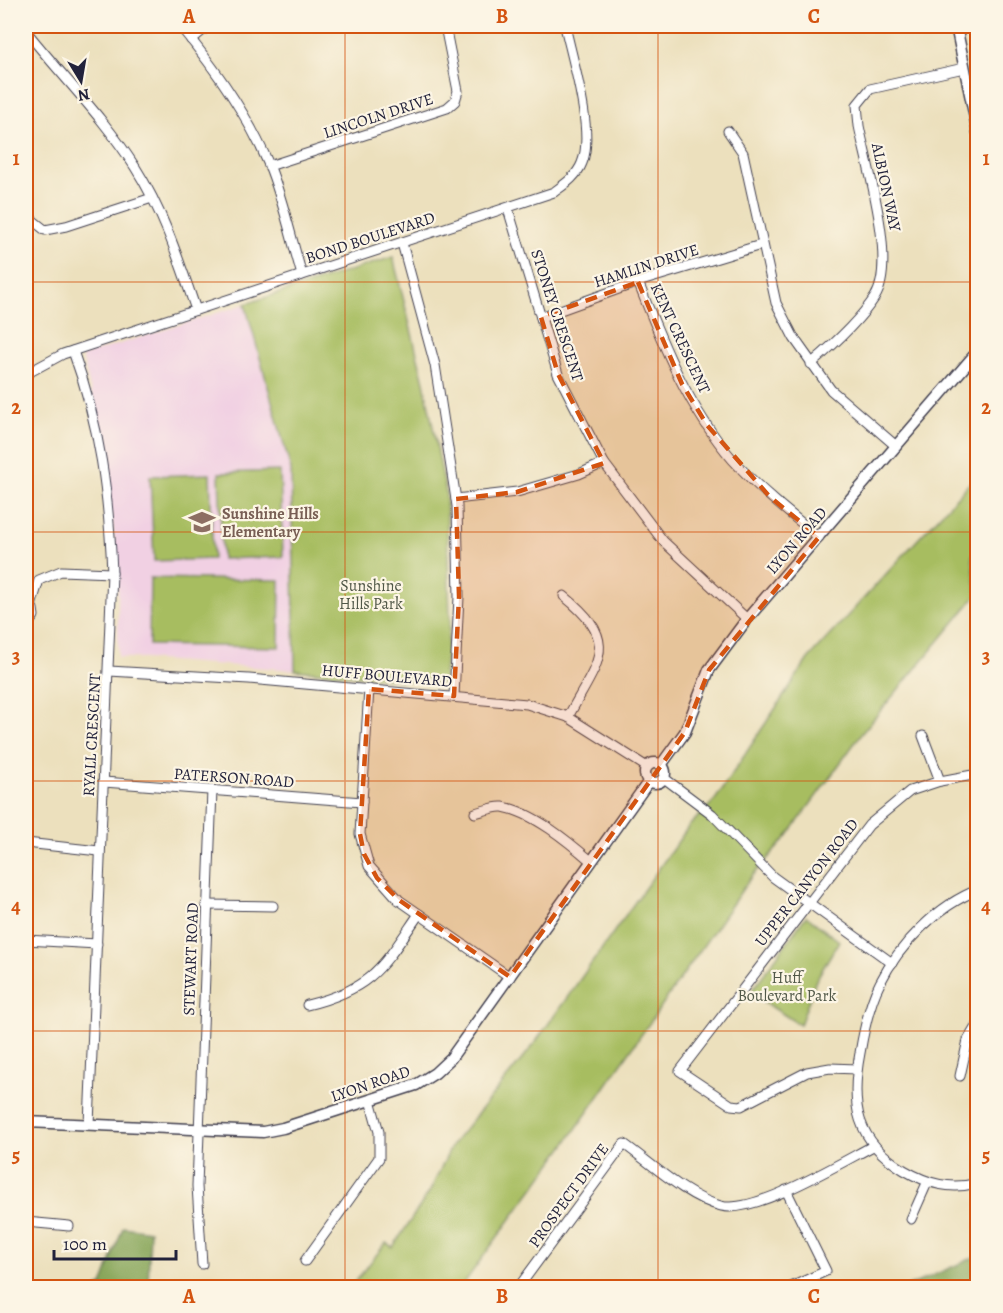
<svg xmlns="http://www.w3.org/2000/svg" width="1003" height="1313" font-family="Alegreya,serif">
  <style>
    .built { fill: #f1d0e3 }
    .green { fill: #a7bd61; stroke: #64704e; stroke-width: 1.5 }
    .forest { fill: #85a457; stroke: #546349; stroke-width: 1.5 }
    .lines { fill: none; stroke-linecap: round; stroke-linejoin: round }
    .minor-casing { stroke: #403e4e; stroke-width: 11 }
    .tertiary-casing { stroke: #403e4e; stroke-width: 13 }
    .minor { stroke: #fff; stroke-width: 9 }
    .tertiary { stroke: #fff; stroke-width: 10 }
    .marked { fill: #d45411; fill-opacity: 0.2; stroke: #d45411; stroke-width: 4.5; stroke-dasharray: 12 8; stroke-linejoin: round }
    .grid { fill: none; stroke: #d45411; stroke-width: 1.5; stroke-opacity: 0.55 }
    .labels { text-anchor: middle; stroke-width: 4.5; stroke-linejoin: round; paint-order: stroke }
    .street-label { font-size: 16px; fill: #22223b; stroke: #fcf5e5 }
    .education-label { font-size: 16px; font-weight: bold; fill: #785e54; stroke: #fcf5e5; text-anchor: start }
    .park-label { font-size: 16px; fill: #515848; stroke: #fcf5e5 }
    .neatline { fill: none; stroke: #d45411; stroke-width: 2 }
    .grid-label { font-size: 20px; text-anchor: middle; font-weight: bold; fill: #d45411 }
  </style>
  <rect width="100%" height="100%" fill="#fcf5e5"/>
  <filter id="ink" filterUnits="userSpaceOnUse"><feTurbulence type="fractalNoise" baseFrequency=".0167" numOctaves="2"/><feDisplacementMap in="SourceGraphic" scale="12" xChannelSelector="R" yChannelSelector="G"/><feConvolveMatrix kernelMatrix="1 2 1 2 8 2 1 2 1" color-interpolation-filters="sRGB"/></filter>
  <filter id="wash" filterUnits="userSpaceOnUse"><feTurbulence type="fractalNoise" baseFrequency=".008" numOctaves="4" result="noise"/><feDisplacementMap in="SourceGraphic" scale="24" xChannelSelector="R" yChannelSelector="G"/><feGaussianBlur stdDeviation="1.35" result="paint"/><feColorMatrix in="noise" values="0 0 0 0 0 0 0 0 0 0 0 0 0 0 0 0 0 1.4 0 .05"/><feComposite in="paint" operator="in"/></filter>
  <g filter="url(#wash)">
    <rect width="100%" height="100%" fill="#ece0bd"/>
    <path class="built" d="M245 304 291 470 295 670 118 657V568L107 477 93 400 82 356Z"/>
    <g class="green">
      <path d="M393 257 424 382 446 492 450 620 443 684 295 670 291 470 245 304Z"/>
      <path d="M280 471 283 557 222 559 219 473Z"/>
      <path d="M210 474 213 559 154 561 150 476Z"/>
      <path d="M977 475V550L972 556 977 595 862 733 786 838 751 877 562 1149 461 1287 350 1288 386 1243 393 1247 430 1191 452 1145 532 1047 689 826 715 800 808 659Z"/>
      <path d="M150 578 280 580 279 647 149 645Z"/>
      <path d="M806 916 839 941 816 980 800 1025 750 993Z"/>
    </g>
    <g class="forest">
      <path d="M123 1227 150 1231 148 1287H97L102 1285Z"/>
      <path d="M977 1256V1287H907Z"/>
    </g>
  </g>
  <g filter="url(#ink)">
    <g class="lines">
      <g class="minor-casing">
        <g id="minor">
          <path d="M180 26C215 68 247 113 269 165 283 199 291 238 302 275"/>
          <path d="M26 31C62 76 104 118 135 167 163 211 179 260 196 310"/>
          <path d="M191 40 208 26"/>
          <path d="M728 131 743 153 776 303 794 338 831 390 896 446"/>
          <path d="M269 166 447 108 455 101 458 91 445 26"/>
          <path d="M508 209 558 374 604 463 663 541 747 619"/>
          <path d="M26 215 45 230 66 226 152 198"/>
          <path d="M402 243 435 365 457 506 459 597 454 696"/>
          <path d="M638 282C663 345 688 408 733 460 759 489 789 513 819 537"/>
          <path d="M541 317 638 282 761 245"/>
          <path d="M73 351C100 425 109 496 112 573L89 1124"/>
          <path d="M811 364C832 346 860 320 875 297 897 263 867 166 859 126L857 105 870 89 964 68"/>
          <path d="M26 374 63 354 554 192C565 184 577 176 582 163 595 133 572 58 565 26"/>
          <path d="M456 499 517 492 579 474 604 463"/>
          <path d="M564 596C622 643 598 661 568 717"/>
          <path d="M31 606 39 580 61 571 112 573"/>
          <path d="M26 626 34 616 33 609 28 603"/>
          <path d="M109 671 249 679 527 704 568 717 647 767"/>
          <path d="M369 689 360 834 369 866 399 900 510 977"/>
          <path d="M923 736 940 781"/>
          <path d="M664 778 712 814 773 877 892 963"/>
          <path d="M104 782 362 802"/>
          <path d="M475 813C483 811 495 806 503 807 533 812 569 842 591 861"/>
          <path d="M26 843 99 851"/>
          <path d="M978 890C938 905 899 945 880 983 869 1004 864 1029 860 1053 850 1105 856 1141 904 1170 928 1184 950 1190 978 1183"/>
          <path d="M206 905 273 906"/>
          <path d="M26 940 97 944"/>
          <path d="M307 1005C373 989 383 966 419 914"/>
          <path d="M857 1069 830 1068 807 1072 741 1106 731 1105 680 1071 869 825 910 791 940 781 978 774"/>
          <path d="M960 1076 968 1040 978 1023"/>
          <path d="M786 1190 826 1271 789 1288"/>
          <path d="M911 1219 927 1183"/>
          <path d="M26 1222 69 1226"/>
          <path d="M305 1261 379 1158V1132L370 1100"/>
          <path d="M202 1264 197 1186 212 790"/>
          <path d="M650 1284 651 1288"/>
          <path d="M518 1288 624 1144C652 1164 688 1198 721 1206 754 1215 842 1162 873 1146"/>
        </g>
      </g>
      <g class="tertiary-casing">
        <g id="tertiary">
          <path d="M956 26 978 133"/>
          <circle cx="655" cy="773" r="10"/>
          <path d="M661 765 685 732 709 670 747 619 978 351"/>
          <path d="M26 1122 263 1132 283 1128 416 1085 435 1073 451 1058 649 781"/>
        </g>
      </g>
      <use href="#minor" class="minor"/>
      <use href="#tertiary" class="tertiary"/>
    </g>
  </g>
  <path class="marked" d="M638 282 682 384 707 425 770 497 819 537 709 670 685 732 510 977 399 900 377 878 364 854 360 834 369 689 454 696 459 597 456 499 517 492 604 463 558 374 541 317Z"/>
  <path class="grid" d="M345 26V1288M658 26V1288M26 282H978M26 532H978M26 781H978M26 1031H978"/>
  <defs>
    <g id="school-bare" transform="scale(2.07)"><path d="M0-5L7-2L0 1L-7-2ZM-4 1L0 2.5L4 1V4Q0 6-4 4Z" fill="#8d6e63" stroke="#fcf5e5" stroke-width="2.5" paint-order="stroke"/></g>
  </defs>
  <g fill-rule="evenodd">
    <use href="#school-bare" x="202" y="522"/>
  </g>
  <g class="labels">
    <g class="street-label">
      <text transform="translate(378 115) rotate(-18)" y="6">LINCOLN DRIVE</text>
      <text transform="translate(887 187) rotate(78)" y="6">ALBION WAY</text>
      <text transform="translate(370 237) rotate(-18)" y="6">BOND BOULEVARD</text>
      <text transform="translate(646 265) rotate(-18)" y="6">HAMLIN DRIVE</text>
      <text transform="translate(558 315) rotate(72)" y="6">STONEY CRESCENT</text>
      <text transform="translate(681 338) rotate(65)" y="6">KENT CRESCENT</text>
      <text transform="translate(796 540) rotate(-49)" y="6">LYON ROAD</text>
      <text transform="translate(387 675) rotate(5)" y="6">HUFF BOULEVARD</text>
      <text transform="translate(91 735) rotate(-87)" y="6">RYALL CRESCENT</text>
      <text transform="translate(234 777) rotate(4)" y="6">PATERSON ROAD</text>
      <text transform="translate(806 882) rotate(-52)" y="6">UPPER CANYON ROAD</text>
      <text transform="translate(190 959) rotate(-88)" y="6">STEWART ROAD</text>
      <text transform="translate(370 1083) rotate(-19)" y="6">LYON ROAD</text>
      <text transform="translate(568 1195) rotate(-54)" y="6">PROSPECT DRIVE</text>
    </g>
    <g class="education-label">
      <text x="222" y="519">Sunshine Hills<tspan x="222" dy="18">Elementary</tspan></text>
    </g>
    <g class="park-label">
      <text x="371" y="591">Sunshine<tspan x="371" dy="18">Hills Park</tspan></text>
      <text x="787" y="983">Huff<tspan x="787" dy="18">Boulevard Park</tspan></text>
    </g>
  </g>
  <rect width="1003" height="1313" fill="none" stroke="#fcf5e5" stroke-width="66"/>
  <g transform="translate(81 81) rotate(169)" stroke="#fcf5e5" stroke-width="4.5" paint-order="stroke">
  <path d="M0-4.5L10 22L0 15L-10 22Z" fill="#22223b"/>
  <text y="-9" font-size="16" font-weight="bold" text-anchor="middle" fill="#22223b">N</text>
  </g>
  <path d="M54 1250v9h122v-9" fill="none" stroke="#22223b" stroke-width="3"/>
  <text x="63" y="1250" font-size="18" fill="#22223b" stroke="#fcf5e5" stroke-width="4.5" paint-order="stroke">100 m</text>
  <rect x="33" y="33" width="937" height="1247" class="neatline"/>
  <g class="grid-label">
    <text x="189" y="23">A</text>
    <text x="502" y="23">B</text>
    <text x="814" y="23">C</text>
    <text x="16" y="165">1</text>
    <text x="986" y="165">1</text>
    <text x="16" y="414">2</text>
    <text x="986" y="414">2</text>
    <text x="16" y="663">3</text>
    <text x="986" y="663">3</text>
    <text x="16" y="913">4</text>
    <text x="986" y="913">4</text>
    <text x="16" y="1162">5</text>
    <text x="986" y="1162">5</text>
    <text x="189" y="1303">A</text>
    <text x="502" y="1303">B</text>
    <text x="814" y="1303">C</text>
  </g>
</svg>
